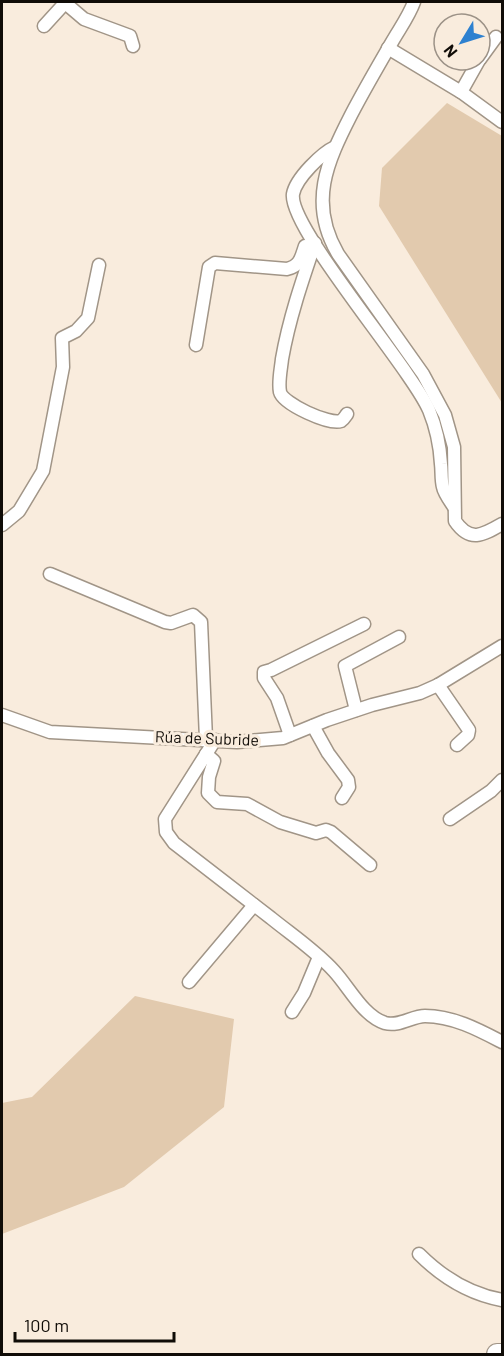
<svg xmlns="http://www.w3.org/2000/svg" width="504" height="1356" font-family="Barlow,sans-serif">
  <style>
    .green { fill: #e2caae }
    .lines { fill: none; stroke-linecap: round; stroke-linejoin: round }
    .minor-casing { stroke: #a19587; stroke-width: 15 }
    .primary-casing { stroke: #a19587; stroke-width: 22 }
    .minor { stroke: #fff; stroke-width: 12 }
    .primary { stroke: #fff; stroke-width: 20 }
    .labels { text-anchor: middle; stroke-width: 6; stroke-linejoin: round; paint-order: stroke }
    .street-label { font-size: 16px; fill: #100c07; stroke: #f9ecdd }
  </style>
  <rect width="100%" height="100%" fill="#f9ecdd"/>
  <g class="green">
    <path d="M447 103 502 136V403L379 206 382 168Z"/>
    <path d="M135 996 234 1019 224 1107 124 1187 2 1234V1103L32 1097Z"/>
  </g>
  <g class="lines">
    <g class="minor-casing">
      <g id="minor">
        <path d="M64 2 84 19 130 36 133 46"/>
        <path d="M414 2C409 16 400 28 392 42 378 66 364 90 351 115 327 162 308 203 338 254L423 374 445 415 454 447 455 521C470 543 483 535 502 524"/>
        <path d="M44 26 65 3"/>
        <path d="M388 48 461 92 502 122"/>
        <path d="M480 59 496 37"/>
        <path d="M461 92 479 60"/>
        <path d="M335 147C322 153 296 178 293 194 288 227 410 367 429 410 436 427 440 446 441 464 442 471 441 480 443 487 444 493 450 501 454 507"/>
        <path d="M315 243C302 281 289 319 282 359 281 369 278 382 280 392 283 404 329 425 341 421 344 419 345 417 347 414"/>
        <path d="M196 345 209 267 215 263 287 269C300 266 301 258 305 246"/>
        <path d="M2 525 19 511 43 471 63 367 62 338 76 331 88 318 99 265"/>
        <path d="M50 574 165 622 171 623 193 615 201 622 206 739"/>
        <path d="M438 685 469 730 468 735 457 745"/>
        <path d="M356 710 345 666 399 637"/>
        <path d="M2 715 50 732 237 742 283 738 327 720 372 705 420 693 438 685 502 646"/>
        <path d="M313 726 328 753 348 780 349 787 342 798"/>
        <path d="M290 735 277 698 264 678V672L271 670 364 624"/>
        <path d="M215 740 165 819 166 832 174 843C206 868 239 893 271 918 292 935 316 951 334 971 349 987 363 1016 385 1023 399 1027 412 1016 425 1016 453 1016 479 1030 502 1042"/>
        <path d="M206 754 214 761 209 777 208 793 217 802 247 804 280 822 316 833 326 830 331 832 370 865"/>
        <path d="M450 819 491 791 502 780"/>
        <path d="M189 982 254 905"/>
        <path d="M292 1012 304 993 319 957"/>
        <path d="M419 1254C443 1278 469 1294 502 1300"/>
      </g>
    </g>
    <g class="primary-casing">
      <path id="primary" d="M497 1354H502"/>
    </g>
    <use href="#minor" class="minor"/>
    <use href="#primary" class="primary"/>
  </g>
  <g class="labels">
    <g class="street-label">
      <text transform="translate(207 738) rotate(2)" y="6">Rúa de Subride</text>
    </g>
  </g>
  <rect width="504" height="1356" fill="none" stroke="#100c07" stroke-width="6"/>
  <g transform="translate(462 42) rotate(232)"><circle r="28" fill="#f9ecdd" stroke="#9c9287" stroke-width="1.5"/>
  <path d="M0-4.5L10 22L0 15L-10 22Z" fill="#2e81d0"/>
  <text y="-9" font-size="16" font-weight="bold" text-anchor="middle" fill="#100c07">N</text>
  </g>
  <path d="M15 1332v9h159v-9" fill="none" stroke="#100c07" stroke-width="3"/>
  <text x="24" y="1332" font-size="18" fill="#100c07" stroke="#f9ecdd" stroke-width="4.5" paint-order="stroke">100 m</text>
</svg>
